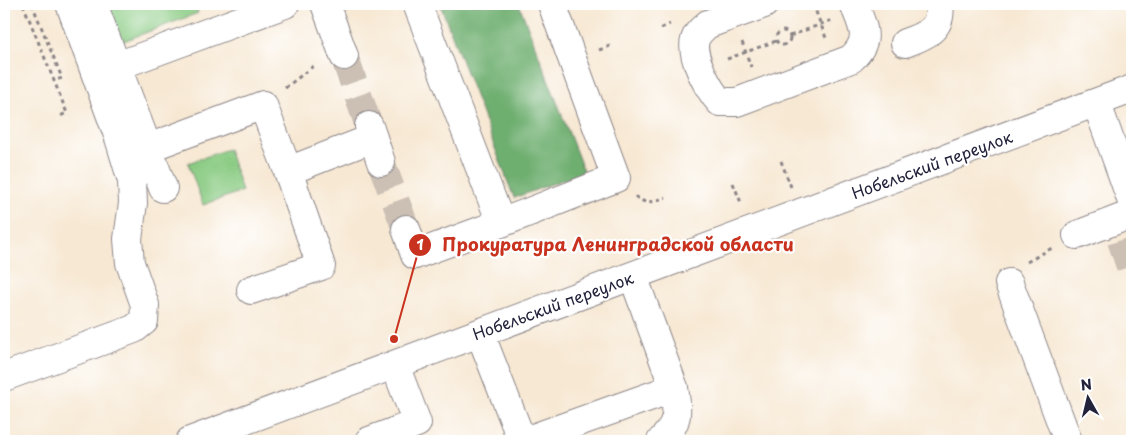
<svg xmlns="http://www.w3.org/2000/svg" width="1136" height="445" font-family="'Playpen Sans',sans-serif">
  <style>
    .green { fill: #89cb82; stroke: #56765e }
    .forest { fill: #6eaf70; stroke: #486856 }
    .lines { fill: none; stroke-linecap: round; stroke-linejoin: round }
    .minor-tunnel { stroke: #ccc0b5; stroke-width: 28; stroke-dasharray: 28 14; stroke-linecap: butt }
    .minor-casing { stroke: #8c8587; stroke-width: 30 }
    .path { stroke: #8c8587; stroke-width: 3; stroke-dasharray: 4 4; stroke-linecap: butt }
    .minor { stroke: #fff; stroke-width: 28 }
    .labels { text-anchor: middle; stroke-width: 4.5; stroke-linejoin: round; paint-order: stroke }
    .street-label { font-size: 16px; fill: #22223b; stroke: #fff }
    .leader { fill: none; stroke: #c8321e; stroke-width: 2 }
    .callout-dot { fill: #c8321e; stroke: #fff; stroke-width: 2 }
    .mark-label { font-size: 15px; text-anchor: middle; font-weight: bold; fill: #fff }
    .callout-label { font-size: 18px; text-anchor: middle; font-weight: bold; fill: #c8321e; stroke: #fff; stroke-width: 4.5; stroke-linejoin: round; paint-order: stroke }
  </style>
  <rect width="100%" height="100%" fill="#fff"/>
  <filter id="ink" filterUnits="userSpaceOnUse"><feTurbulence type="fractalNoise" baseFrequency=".02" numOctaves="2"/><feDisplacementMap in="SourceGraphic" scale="10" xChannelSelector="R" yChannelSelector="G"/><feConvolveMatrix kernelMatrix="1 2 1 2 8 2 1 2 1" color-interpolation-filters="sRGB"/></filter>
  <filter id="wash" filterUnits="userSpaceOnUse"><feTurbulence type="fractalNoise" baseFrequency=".0096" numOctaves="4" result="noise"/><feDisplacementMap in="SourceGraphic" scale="20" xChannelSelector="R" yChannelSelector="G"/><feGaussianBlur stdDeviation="1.12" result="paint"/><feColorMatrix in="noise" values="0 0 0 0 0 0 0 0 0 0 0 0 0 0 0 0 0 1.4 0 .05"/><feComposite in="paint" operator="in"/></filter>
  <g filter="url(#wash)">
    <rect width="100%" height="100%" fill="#f7e8d3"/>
    <g class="green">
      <path d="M101 4H195L198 13 121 42Z"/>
      <path d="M228 149 242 191 203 205 188 163Z"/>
    </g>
    <path class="forest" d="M440 4H519L584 172 514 198Z"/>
  </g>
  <g filter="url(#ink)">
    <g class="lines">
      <g class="minor-tunnel">
        <path d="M344 56 369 126"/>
        <path d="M381 162 406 229"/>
        <path d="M1121 240 1132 272"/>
      </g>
      <g class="minor-casing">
        <g id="minor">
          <path d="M93 4 163 188"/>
          <path d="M325 4 344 56"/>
          <path d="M417 4 501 223 616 178 552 4"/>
          <path d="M764 4 708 24C702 29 697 33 695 40 690 56 709 90 720 102H737L851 59C872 39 863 28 854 4"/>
          <path d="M905 43C925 36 943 29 939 4"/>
          <path d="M117 66 285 4"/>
          <path d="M1097 104 1132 202"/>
          <path d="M369 126 381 162"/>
          <path d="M148 148 263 105 288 171 373 138"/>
          <path d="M406 229 415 255 501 223"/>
          <path d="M1077 235 1132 214"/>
          <path d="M633 276 674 388C678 412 679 423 661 441"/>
          <path d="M1009 283 1068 441"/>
          <path d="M251 290 321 266 288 171"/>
          <path d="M480 333 522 441"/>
          <path d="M4 377 134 329 144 321 145 305 130 263 128 239 133 203 132 181 119 138 70 4"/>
          <path d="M190 441 1132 89"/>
          <path d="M369 441 417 423 395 365"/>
          <path d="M525 441 674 388"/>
        </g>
      </g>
      <g class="path">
        <path d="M23 4 67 113 60 116"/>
        <path d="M32 4 62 78 54 81"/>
        <path d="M813 4 826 38"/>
        <path d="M661 28 670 24"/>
        <circle cx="783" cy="38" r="7"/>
        <path d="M790 36 832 20"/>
        <path d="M742 42 751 67"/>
        <path d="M599 50 610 46"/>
        <path d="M727 59 776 41"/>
        <path d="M285 88 316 64"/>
        <path d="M781 161 791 187"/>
        <path d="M733 183 742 205"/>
        <path d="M635 196C645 206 654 201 666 197"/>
        <path d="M1027 262 1052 248"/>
      </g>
      <use href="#minor" class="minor"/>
    </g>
  </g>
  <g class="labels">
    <g class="street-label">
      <text transform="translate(932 165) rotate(-20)" y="6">Нобельский переулок</text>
      <text transform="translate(553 306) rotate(-20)" y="6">Нобельский переулок</text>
    </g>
  </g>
  <path class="leader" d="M394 339L420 245"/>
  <g class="callout-dot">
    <circle cx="394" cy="339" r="5"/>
    <circle cx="420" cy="245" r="12"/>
  </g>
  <g class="mark-label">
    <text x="420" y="250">1</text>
  </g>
  <g class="callout-label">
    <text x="618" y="251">Прокуратура Ленинградской области</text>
  </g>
  <rect width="1136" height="445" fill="none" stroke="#fff" stroke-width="20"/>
  <g transform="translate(1088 398) rotate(352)" stroke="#ffffff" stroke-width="4" paint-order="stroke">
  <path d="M0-4L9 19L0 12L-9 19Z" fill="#22223b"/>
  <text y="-8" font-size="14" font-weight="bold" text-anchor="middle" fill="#22223b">N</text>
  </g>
</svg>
